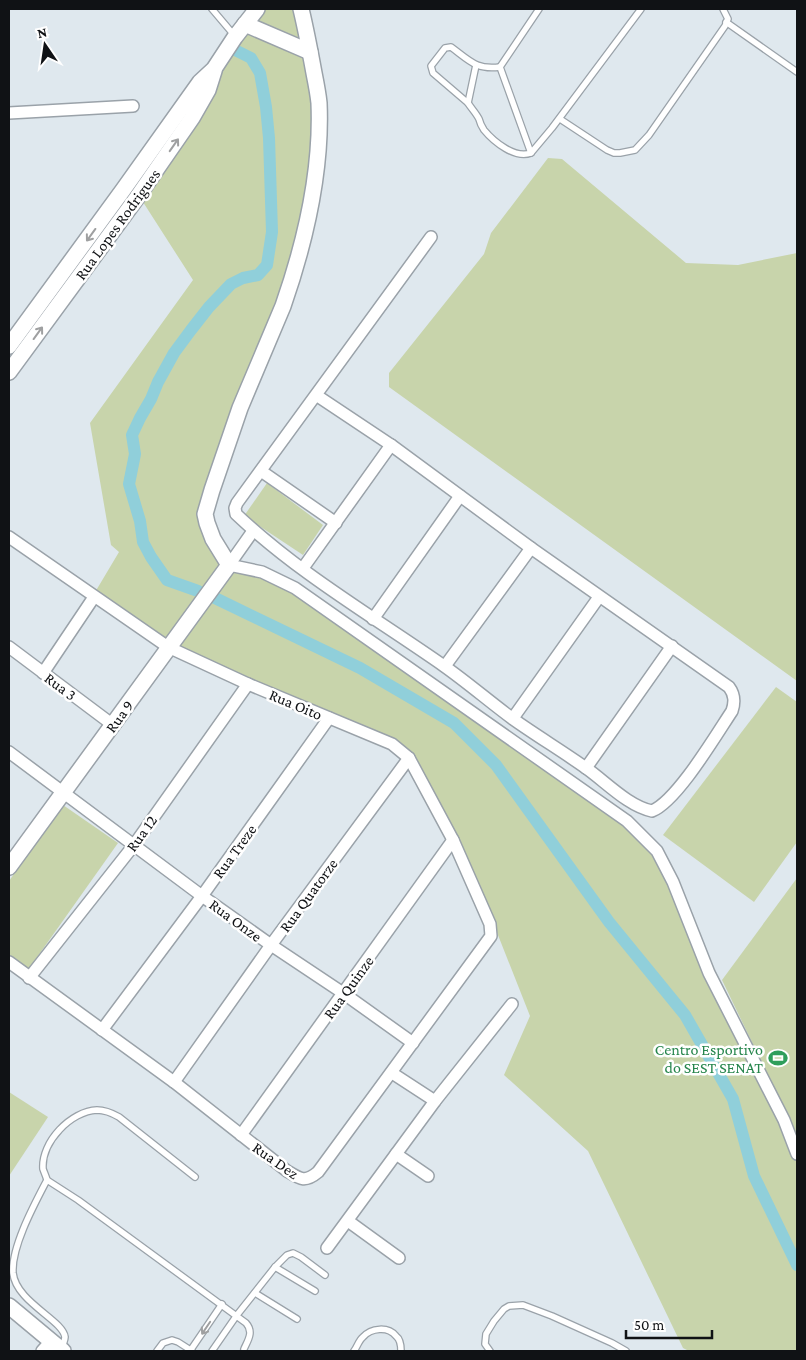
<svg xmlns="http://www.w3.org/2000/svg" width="806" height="1360" font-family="'Crimson Pro',serif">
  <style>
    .green { fill: #c8d4ab }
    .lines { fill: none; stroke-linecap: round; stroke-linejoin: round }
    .canal { stroke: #90cfda; stroke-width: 12 }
    .lane-casing { stroke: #9aa2a9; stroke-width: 8 }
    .street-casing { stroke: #9aa2a9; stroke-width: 14 }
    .secondary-casing { stroke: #9aa2a9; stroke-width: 18 }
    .lane { stroke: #fff; stroke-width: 5.5 }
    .street { stroke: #fff; stroke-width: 11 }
    .secondary { stroke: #fff; stroke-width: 15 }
    .oneway { stroke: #9fa0a1 }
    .labels { text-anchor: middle; stroke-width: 5; stroke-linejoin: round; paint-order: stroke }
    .street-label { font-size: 16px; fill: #101215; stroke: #fff }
    .leisure-label { font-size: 16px; fill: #27864d; stroke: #fff; text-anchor: end }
  </style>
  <rect width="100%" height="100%" fill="#dfe8ee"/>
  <g class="green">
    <path d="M264 9H301L312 53 313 220 207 512 230 564 261 569 628 823 656 852 797 1159V1351H689L683 1348 588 1151 504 1075 530 1016 496 930 411 758 247 686 91 599 119 552 111 545 90 423 193 280 134 188 211 79Z"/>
    <path d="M548 158 562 159 686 263 738 265 797 253V681L389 387V373L484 254 491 233Z"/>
    <path d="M267 483 323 525 303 555 244 516Z"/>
    <path d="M776 687 797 702V842L754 902 663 835Z"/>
    <path d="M63 805 118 843 28 970 9 956V881Z"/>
    <path d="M797 878V1136L722 980Z"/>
    <path d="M9 1092 48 1117 9 1176Z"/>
  </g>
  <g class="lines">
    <g class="canal">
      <path d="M198 591 167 580 151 557 143 542 140 521 129 484 135 454 132 435 140 418 151 399 158 382 174 353 191 330 209 307 231 284 243 278 258 275 267 265 272 232 269 138 266 107 260 73 251 58 237 51"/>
      <path d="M215 598 360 668 454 723 496 765 609 922 685 1015 733 1099 754 1176 797 1265"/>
    </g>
    <g class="lane-casing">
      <g id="lane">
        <path d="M212 9 234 35"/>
        <path d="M726 22 797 72"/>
        <path d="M476 65 468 103C471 108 476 113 479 119 480 123 482 127 484 130 494 142 515 159 531 153L552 128 641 9"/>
        <path d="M468 103 433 73 431 66 445 48 451 47C470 61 476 70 500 67"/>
        <path d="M560 119 607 150 614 153H620L635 150 649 135 725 26 728 19 723 9"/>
        <path d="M531 153 500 67 539 9"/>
        <path d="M195 1177 119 1117C112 1113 105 1110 97 1110 71 1111 41 1142 43 1169 44 1172 46 1176 47 1180L78 1200 246 1323C254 1332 248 1340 244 1349"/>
        <path d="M47 1180C35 1203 11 1247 13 1273 16 1302 63 1320 65 1337 65 1340 63 1344 62 1348"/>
        <path d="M275 1267 315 1291"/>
        <path d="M255 1293 297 1319"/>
        <path d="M157 1351 163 1343 172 1340 178 1342 192 1351"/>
        <path d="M190 1351 222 1304"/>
        <path d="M212 1351 237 1315 275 1267 287 1255 293 1253 301 1257 325 1275"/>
        <path d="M354 1351C357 1347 359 1340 363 1337 371 1328 388 1326 396 1336 400 1339 401 1346 401 1351"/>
        <path d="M490 1351 485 1344 486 1334 494 1321 504 1309 509 1306 523 1305 552 1316 612 1343 626 1351"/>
      </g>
    </g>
    <g class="street-casing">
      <g id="street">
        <path d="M9 113 133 106"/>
        <path d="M316 395 391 445 531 548 729 687C735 695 735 702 732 711 716 735 677 801 652 811 628 806 606 782 586 768 562 751 537 736 513 719 490 702 468 683 444 666 374 617 298 573 236 514L235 508 237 503 431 237"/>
        <path d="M261 471 336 523"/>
        <path d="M253 531 229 565 262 572 295 588 627 821 657 851 673 882 709 973 784 1120 797 1154"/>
        <path d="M9 537 168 647 248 684 392 744 409 758 453 840 490 924 491 936 318 1172C305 1183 300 1179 287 1171L174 1082 9 962"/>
        <path d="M303 568 391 445"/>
        <path d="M373 619 460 496"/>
        <path d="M9 647 113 725"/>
        <path d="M445 666 531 548"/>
        <path d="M43 673 94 597"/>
        <path d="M513 718 599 597"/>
        <path d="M9 752 202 896 271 945 343 993 413 1043"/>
        <path d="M586 768 672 646"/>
        <path d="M29 978 134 845 248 684"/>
        <path d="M102 1030 202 896 329 718"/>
        <path d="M392 1073 435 1101"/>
        <path d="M174 1082 271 945 409 758"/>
        <path d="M241 1135 453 840"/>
        <path d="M396 1154 428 1176"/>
        <path d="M348 1221 399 1258"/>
        <path d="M327 1248 435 1101 512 1004"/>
        <path d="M42 1351 51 1341"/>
      </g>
    </g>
    <g class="secondary-casing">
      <g id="secondary">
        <path d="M245 24 310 52"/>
        <path d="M9 346 123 190 200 82 214 69 235 37 257 9"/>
        <path d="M9 372 136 199 192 118 208 90 214 71"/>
        <path d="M9 867 229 565 213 539 207 523 205 514 212 490 240 408 283 306C306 240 322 172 319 103 318 93 316 83 314 73 310 51 306 30 301 9"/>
        <path d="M9 1306 63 1351"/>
      </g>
    </g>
    <use href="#lane" class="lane"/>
    <use href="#street" class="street"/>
    <use href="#secondary" class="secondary"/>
  </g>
  <defs><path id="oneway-shaft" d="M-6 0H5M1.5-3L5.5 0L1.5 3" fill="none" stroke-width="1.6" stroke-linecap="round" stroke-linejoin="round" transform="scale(1.25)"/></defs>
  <g class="oneway">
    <use href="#oneway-shaft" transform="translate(174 145) rotate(-55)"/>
    <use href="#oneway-shaft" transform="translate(91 235) rotate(126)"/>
    <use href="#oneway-shaft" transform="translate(38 333) rotate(-54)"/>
    <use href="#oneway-shaft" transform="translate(206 1328) rotate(124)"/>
  </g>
  <defs>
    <g id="stadium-bare" transform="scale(1.5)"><path d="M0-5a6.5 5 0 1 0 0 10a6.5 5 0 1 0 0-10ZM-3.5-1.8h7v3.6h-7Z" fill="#2e9e5b" stroke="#fff" stroke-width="2.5" paint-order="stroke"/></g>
  </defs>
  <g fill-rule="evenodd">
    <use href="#stadium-bare" x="778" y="1058"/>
  </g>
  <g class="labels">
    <g class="street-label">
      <text transform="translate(117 224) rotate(-54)" y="6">Rua Lopes Rodrigues</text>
      <text transform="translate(61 686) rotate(37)" y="6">Rua 3</text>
      <text transform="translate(296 704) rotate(23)" y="6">Rua Oito</text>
      <text transform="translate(119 716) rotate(-54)" y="6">Rua 9</text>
      <text transform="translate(141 833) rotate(-54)" y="6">Rua 12</text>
      <text transform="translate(234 851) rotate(-54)" y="6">Rua Treze</text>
      <text transform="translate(308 895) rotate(-54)" y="6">Rua Quatorze</text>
      <text transform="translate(236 920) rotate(36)" y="6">Rua Onze</text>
      <text transform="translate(348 987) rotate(-54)" y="6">Rua Quinze</text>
      <text transform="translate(276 1160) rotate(35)" y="6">Rua Dez</text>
    </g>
    <g class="leisure-label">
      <text x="763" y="1055">Centro Esportivo<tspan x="763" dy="18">do SEST SENAT</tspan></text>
    </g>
  </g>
  <rect width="806" height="1360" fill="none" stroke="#101215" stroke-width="20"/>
  <g transform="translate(45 45) rotate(347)" stroke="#ffffff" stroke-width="4" paint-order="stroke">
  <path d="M0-4L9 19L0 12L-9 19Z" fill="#101215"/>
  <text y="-8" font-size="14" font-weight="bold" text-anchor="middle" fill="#101215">N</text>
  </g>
  <path d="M626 1330v8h86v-8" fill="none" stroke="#101215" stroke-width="2.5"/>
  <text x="634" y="1330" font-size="15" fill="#101215" stroke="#ffffff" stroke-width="4" paint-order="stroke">50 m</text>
</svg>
